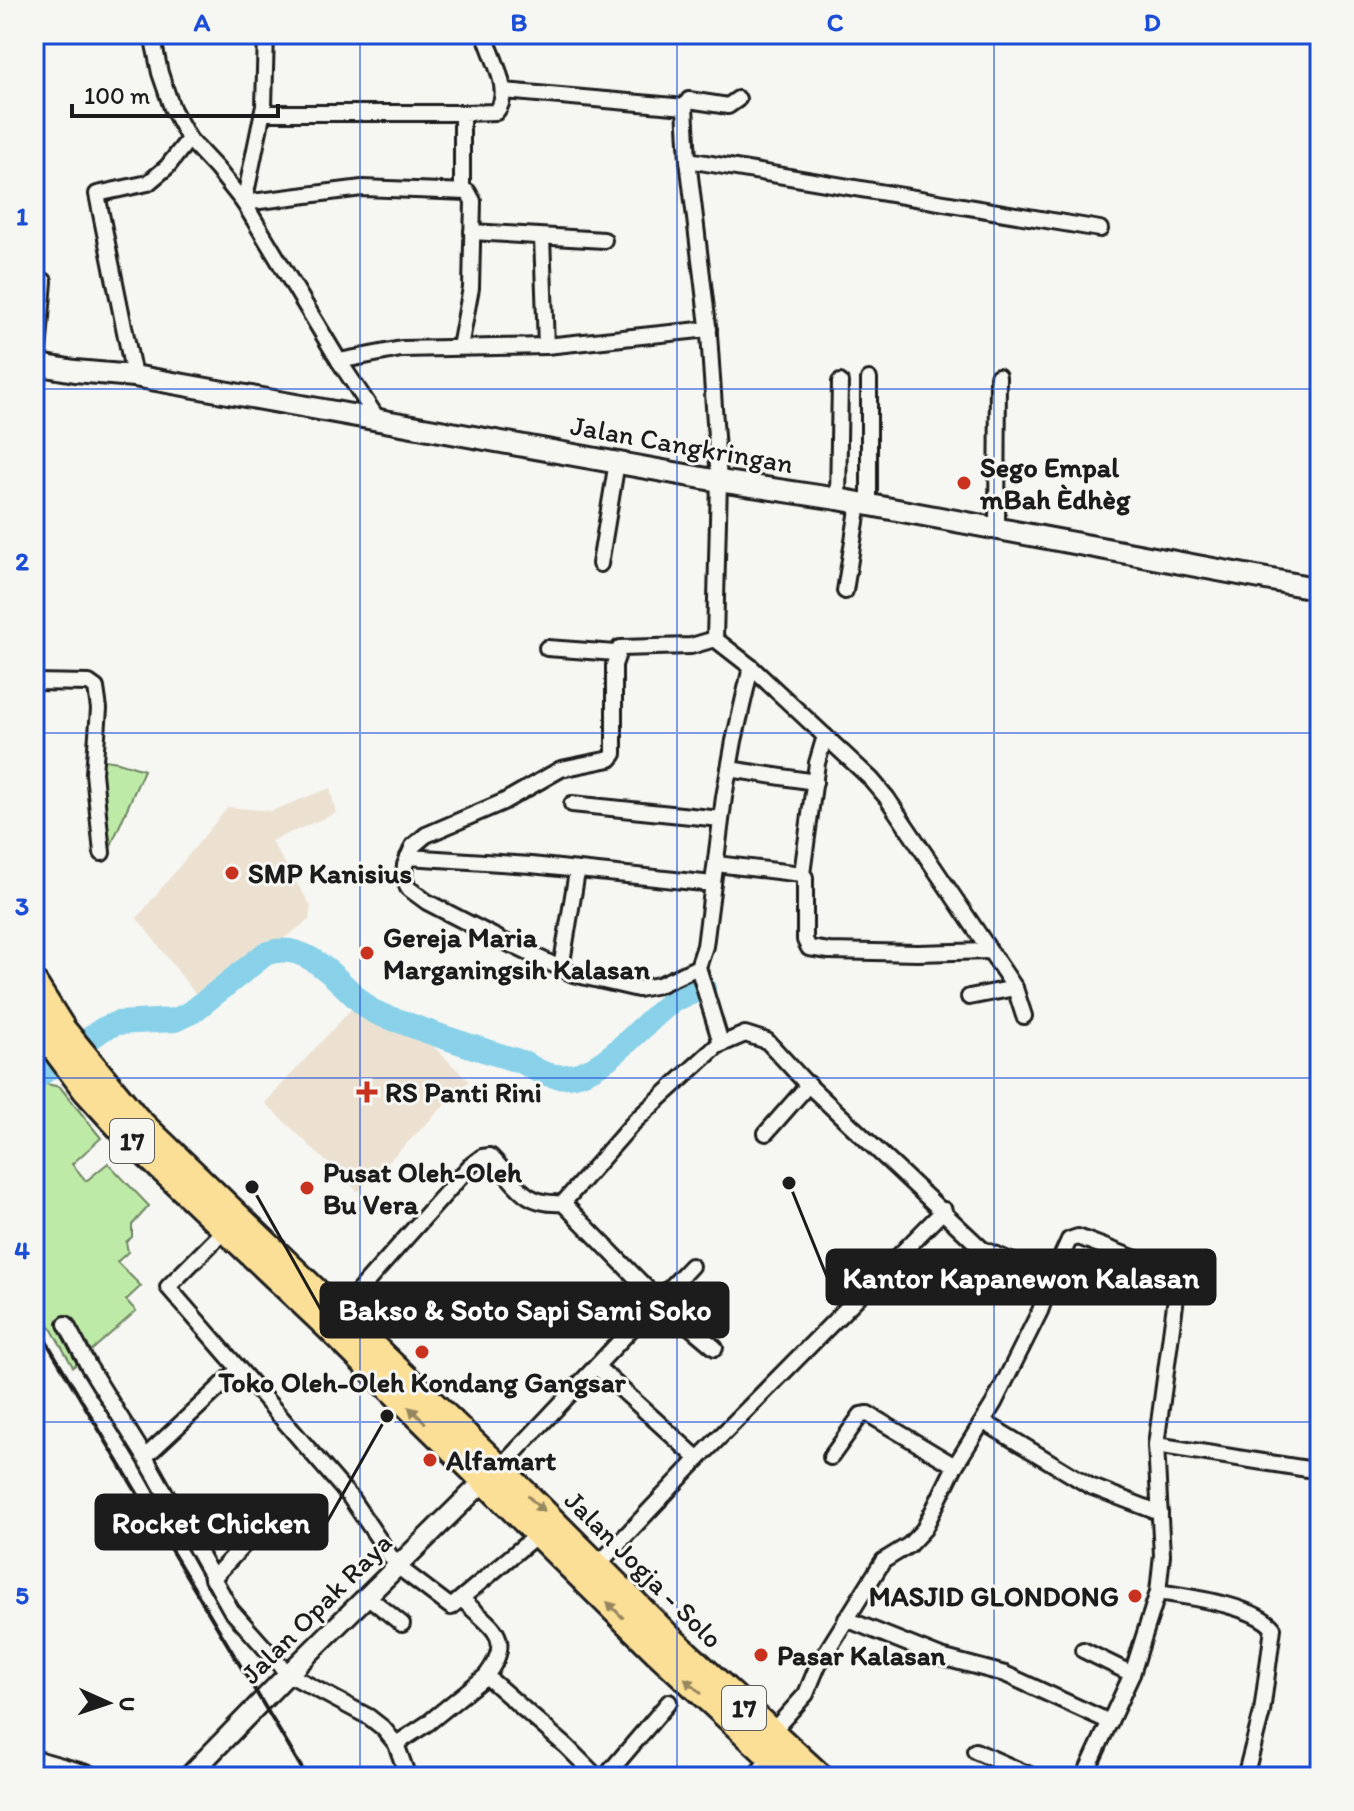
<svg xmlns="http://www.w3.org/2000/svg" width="1354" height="1811" font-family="Itim,sans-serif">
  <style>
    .built { fill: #ece1d1 }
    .green { fill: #beeaa7; stroke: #6d8362; stroke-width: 2 }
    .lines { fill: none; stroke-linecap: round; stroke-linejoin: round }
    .river { stroke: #88d1e9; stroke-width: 24 }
    .minor-casing { stroke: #1c1c1c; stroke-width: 20 }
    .tertiary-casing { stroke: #1c1c1c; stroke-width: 24 }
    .secondary-casing { stroke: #1c1c1c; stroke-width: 26 }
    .trunk-casing { stroke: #1c1c1c; stroke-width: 30 }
    .minor { stroke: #f6f6f2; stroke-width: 14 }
    .tertiary { stroke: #f6f6f2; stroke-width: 18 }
    .secondary { stroke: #f6f6f2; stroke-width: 20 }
    .trunk { stroke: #fbdf96; stroke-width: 24 }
    .rail { stroke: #1c1c1c; stroke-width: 4 }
    .oneway { fill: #97875f }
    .grid { fill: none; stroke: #1d4ed8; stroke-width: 2; stroke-opacity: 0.55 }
    .poi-dot { fill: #c8321e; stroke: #f6f6f2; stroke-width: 3 }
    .labels { text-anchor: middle; stroke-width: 6; stroke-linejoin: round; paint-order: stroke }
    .shield { fill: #f6f6f2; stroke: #5d5d5c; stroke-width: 2 }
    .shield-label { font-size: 26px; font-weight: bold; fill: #1c1c1c }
    .street-label { font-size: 28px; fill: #1c1c1c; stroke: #f6f6f2 }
    .poi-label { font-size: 28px; font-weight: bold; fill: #1c1c1c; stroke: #f6f6f2; text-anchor: start }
    .leader { fill: none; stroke: #1c1c1c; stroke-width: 3 }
    .callout-dot { fill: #1c1c1c; stroke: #f6f6f2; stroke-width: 3 }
    .callout { fill: #1c1c1c; stroke: #1c1c1c; stroke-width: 3 }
    .callout-label { font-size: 30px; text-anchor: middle; font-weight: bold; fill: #fff }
    .neatline { fill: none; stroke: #1d4ed8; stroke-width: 3 }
    .grid-label { font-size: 26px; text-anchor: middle; font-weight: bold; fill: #1d4ed8 }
  </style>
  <rect width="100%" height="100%" fill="#f6f6f2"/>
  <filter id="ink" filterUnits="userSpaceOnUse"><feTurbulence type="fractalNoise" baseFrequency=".0125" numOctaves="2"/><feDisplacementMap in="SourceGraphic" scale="16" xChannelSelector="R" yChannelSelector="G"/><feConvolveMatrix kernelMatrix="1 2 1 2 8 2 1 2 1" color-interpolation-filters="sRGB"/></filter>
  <g filter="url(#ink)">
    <g class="built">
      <path d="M330 788 336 813 271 841 311 906 309 920 200 1000 137 918 228 807 271 811Z"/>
      <path d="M355 1005 380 1019 415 1029 469 1081 358 1192 265 1103Z"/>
    </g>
    <g class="green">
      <path d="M98 759 118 762 144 770 109 850Z"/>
      <path d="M37 1082 60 1087 101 1138 72 1164 86 1181 108 1163 149 1206 132 1225V1237L126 1242 128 1252 117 1262 141 1286 126 1300 136 1311 73 1367 34 1298V1084Z"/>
    </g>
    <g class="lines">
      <path class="river" d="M34 1079 103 1029 117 1023 175 1020 192 1012 265 954C307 937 340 985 368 1008 377 1015 391 1018 402 1022 442 1038 484 1050 525 1063 584 1106 628 1035 670 1003 679 996 693 993 704 988"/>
      <g class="minor-casing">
        <g id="minor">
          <path d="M152 34 160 73 172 108 189 139 217 169 244 203 339 361 377 418"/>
          <path d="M504 91 685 107 689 100 728 106 738 99"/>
          <path d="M685 107 688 160 709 334 719 481 715 639"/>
          <path d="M262 113H462"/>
          <path d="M688 160 1100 229"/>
          <path d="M462 190V113L496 112C514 92 491 57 485 34"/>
          <path d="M244 203 362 188 468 192 473 201 471 288 460 347"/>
          <path d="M244 203 264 106 266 34"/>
          <path d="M472 232 604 240"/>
          <path d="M542 237 546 346"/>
          <path d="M339 361 401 349 546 346 709 329"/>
          <path d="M37 365 44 281"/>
          <path d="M134 376 97 194 148 183 167 167 189 139"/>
          <path d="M869 379V505"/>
          <path d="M838 499 840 382"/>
          <path d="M997 529 998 376"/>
          <path d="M600 564 617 462"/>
          <path d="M845 591 859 503"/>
          <path d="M715 639 751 667 871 779 887 798 1015 988 1024 1016"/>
          <path d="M547 648 616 653"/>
          <path d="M34 682 89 683 96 688 99 709 94 773 102 853"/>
          <path d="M825 736 817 763 802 874 805 877V940L809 948 829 951 918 953 989 951"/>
          <path d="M729 769 815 782"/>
          <path d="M572 804 721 819"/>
          <path d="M408 857 531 865 713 884"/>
          <path d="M716 864 802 874"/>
          <path d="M698 967 659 985 638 989 573 974 499 939 427 902 408 888 404 877 405 865 413 846 426 835 503 802 561 769 610 759 614 754V665L620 648 691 646 715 639"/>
          <path d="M561 968 577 872"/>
          <path d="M969 997 1015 988"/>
          <path d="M721 1043 698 967 705 946 724 797 734 741 751 667"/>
          <path d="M766 1133 809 1084"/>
          <path d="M563 1203 658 1300 715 1348"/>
          <path d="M225 1230 168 1287 350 1497 397 1566 451 1607 538 1534"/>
          <path d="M339 1313 470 1166 482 1157 490 1156C516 1181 521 1206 563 1203L635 1121 717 1046 745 1034 767 1041 803 1080 982 1249 1030 1269 1053 1275 1069 1240 1078 1237 1179 1275 1156 1445 1162 1555 1158 1592 1132 1674 1084 1777"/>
          <path d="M66 1324 89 1367 145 1457 231 1610 288 1674 369 1717 383 1728 396 1744 408 1777"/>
          <path d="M597 1367 698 1459"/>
          <path d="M984 1422 1090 1486 1160 1513"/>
          <path d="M1156 1445 1320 1471"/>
          <path d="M145 1457 238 1370"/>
          <path d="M831 1457 861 1415 868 1414 955 1466"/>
          <path d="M500 1468 691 1266"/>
          <path d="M597 1566 698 1459 944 1210"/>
          <path d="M212 1579 267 1520"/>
          <path d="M1158 1592C1188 1597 1254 1605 1273 1628L1262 1712 1245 1777"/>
          <path d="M367 1596 402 1624"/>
          <path d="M462 1599C491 1628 516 1636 486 1676L566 1746 597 1777"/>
          <path d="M846 1619 941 1657 1005 1674 1110 1722"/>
          <path d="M1083 1650 1132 1674"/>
          <path d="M771 1733 806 1694 818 1665 883 1561 909 1545 924 1529 955 1466 994 1403 1040 1311 1053 1275"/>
          <path d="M396 1744 428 1723 486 1676"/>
          <path d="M975 1751 1034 1777"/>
          <path d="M34 1758 101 1777"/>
          <path d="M605 1777 669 1702"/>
          <path d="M754 1777 770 1758"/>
        </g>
      </g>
      <g class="tertiary-casing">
        <path id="tertiary" d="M188 1777 288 1674 485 1480"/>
      </g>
      <g class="secondary-casing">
        <path id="secondary" d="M34 364 75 371 134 376 719 481 838 499 1320 589"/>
      </g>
      <g class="trunk-casing">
        <g id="trunk">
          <path d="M34 983 63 1029 137 1119 500 1468 669 1637 821 1777"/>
          <path d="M34 1021 86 1091 130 1139 328 1327 657 1652 792 1777"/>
        </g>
      </g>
      <use href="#minor" class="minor"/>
      <use href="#tertiary" class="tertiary"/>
      <use href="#secondary" class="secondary"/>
      <use href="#trunk" class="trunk"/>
      <path class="rail" d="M34 1321 307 1777"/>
    </g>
    <defs><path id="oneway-solid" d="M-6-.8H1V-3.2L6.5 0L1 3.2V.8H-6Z" transform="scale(2)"/></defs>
    <g class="oneway">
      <use href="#oneway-solid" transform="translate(417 1415) rotate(-136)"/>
      <use href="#oneway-solid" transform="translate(536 1504) rotate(45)"/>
      <use href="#oneway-solid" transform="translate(615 1610) rotate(-135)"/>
      <use href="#oneway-solid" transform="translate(693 1686) rotate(-137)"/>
    </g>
  </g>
  <path class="grid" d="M360 34V1777M677 34V1777M994 34V1777M34 389H1320M34 733H1320M34 1078H1320M34 1422H1320"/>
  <g class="poi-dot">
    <circle cx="964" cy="483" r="8"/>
    <circle cx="232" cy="873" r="8"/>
    <circle cx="367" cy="953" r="8"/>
    <path d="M363 1080h8v8h8v8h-8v8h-8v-8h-8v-8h8z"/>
    <circle cx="307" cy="1188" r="8"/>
    <circle cx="422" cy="1352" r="8"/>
    <circle cx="430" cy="1460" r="8"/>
    <circle cx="1135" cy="1596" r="8"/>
    <circle cx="761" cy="1655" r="8"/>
  </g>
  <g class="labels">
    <g class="shield">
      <rect x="110" y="1119" width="44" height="44" rx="6"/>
      <rect x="722" y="1686" width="44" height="44" rx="6"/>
    </g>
    <g class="shield-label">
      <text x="132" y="1150">17</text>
      <text x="744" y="1717">17</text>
    </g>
    <g class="street-label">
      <text transform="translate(682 444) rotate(10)" y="10">Jalan Cangkringan</text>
      <text transform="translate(644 1569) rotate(45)" y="10">Jalan Jogja - Solo</text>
      <text transform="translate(316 1608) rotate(-45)" y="10">Jalan Opak Raya</text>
    </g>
    <g class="poi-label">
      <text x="980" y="477">Sego Empal<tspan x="980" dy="32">mBah Èdhèg</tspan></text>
      <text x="248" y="883">SMP Kanisius</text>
      <text x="383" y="947">Gereja Maria<tspan x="383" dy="32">Marganingsih Kalasan</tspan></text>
      <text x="385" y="1102">RS Panti Rini</text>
      <text x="323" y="1182">Pusat Oleh-Oleh<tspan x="323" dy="32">Bu Vera</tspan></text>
      <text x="422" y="1392" text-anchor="middle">Toko Oleh-Oleh Kondang Gangsar</text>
      <text x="446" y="1470">Alfamart</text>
      <text x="1119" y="1606" text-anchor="end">MASJID GLONDONG</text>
      <text x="777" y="1665">Pasar Kalasan</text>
    </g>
  </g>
  <path class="leader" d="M789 1183L827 1277M252 1187L321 1310M387 1416L327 1522"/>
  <g class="callout-dot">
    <circle cx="789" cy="1183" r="8"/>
    <circle cx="252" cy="1187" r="8"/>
    <circle cx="387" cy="1416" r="8"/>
  </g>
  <g class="callout">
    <rect x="827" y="1250" width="388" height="54" rx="8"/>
    <rect x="321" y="1283" width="407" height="54" rx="8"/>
    <rect x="96" y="1495" width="231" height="54" rx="8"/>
  </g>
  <g class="callout-label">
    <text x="1021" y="1288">Kantor Kapanewon Kalasan</text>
    <text x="525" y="1320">Bakso &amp; Soto Sapi Sami Soko</text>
    <text x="211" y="1533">Rocket Chicken</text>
  </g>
  <rect width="1354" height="1811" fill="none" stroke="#f6f6f2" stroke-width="88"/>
  <g transform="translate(108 1703) rotate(93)" stroke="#f6f6f2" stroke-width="6" paint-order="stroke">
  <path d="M0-6L14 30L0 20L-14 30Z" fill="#1c1c1c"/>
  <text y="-12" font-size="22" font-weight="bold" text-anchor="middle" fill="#1c1c1c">U</text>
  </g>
  <path d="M72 104v12h206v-12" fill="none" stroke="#1c1c1c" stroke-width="4"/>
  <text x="84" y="104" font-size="24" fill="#1c1c1c" stroke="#f6f6f2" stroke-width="6" paint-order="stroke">100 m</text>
  <rect x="44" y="44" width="1266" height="1723" class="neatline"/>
  <g class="grid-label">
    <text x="202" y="31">A</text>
    <text x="519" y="31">B</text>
    <text x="835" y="31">C</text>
    <text x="1152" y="31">D</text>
    <text x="22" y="225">1</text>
    <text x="22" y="570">2</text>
    <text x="22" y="915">3</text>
    <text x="22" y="1259">4</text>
    <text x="22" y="1604">5</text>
  </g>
</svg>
